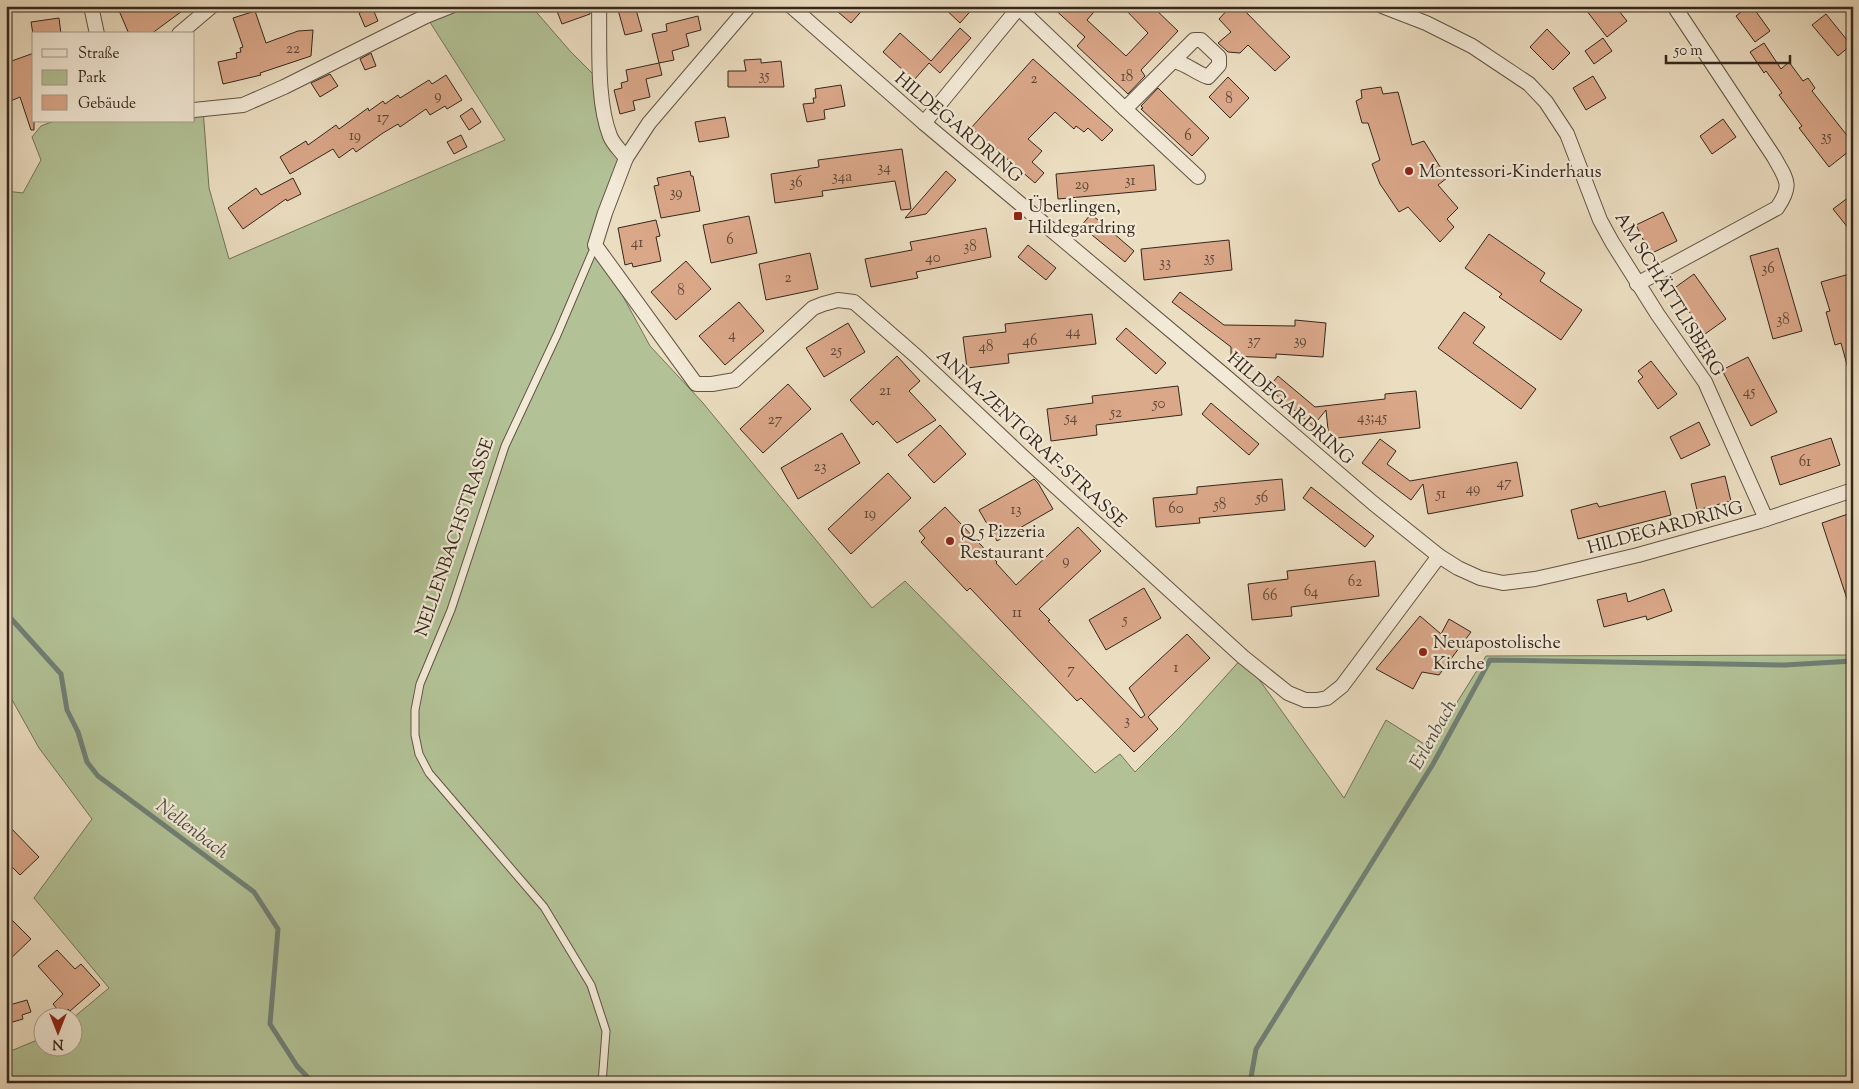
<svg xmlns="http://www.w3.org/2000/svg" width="1859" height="1089" font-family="'Sorts Mill Goudy',serif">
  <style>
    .green { fill: #b2c296; stroke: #737459 }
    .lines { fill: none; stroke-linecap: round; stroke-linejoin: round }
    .stream { stroke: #708075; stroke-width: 5 }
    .building { fill: #daa789; stroke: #34271c }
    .lane-casing { stroke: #625445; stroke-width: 9 }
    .street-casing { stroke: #625445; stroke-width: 16 }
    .lane { stroke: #f2e9d6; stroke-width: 7 }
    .street { stroke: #f2e9d6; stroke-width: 14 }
    .poi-dot { fill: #8f2418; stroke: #f2e9d6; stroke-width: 2 }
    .labels { text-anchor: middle; stroke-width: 4.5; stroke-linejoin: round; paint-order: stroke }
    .number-label { font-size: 15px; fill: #5e4737 }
    .street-label { font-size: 18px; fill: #34271c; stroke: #f2e9d6 }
    .poi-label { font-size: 18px; fill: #34271c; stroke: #f2e9d6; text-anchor: start }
    .water-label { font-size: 19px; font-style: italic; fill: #4d4c41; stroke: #f2e9d6 }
  </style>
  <rect width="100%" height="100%" fill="#ebddc0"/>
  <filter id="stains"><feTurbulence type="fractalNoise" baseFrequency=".004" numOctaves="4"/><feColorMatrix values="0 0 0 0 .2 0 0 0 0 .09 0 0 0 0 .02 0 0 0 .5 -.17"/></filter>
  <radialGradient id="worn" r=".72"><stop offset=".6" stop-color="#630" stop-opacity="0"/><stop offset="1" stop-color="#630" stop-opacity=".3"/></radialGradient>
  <path class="green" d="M451 6H531L571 52 600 81 604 110 626 158 595 245 650 346 703 403 872 608 905 581 1095 773 1120 754 1135 772 1180 727 1243 657 1344 798 1386 720 1429 747 1486 656 1853 655V1083H6V1053L42 1038V1046H72L73 1018 109 988 34 898 92 819 39 748 6 689V191L23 193 41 160 32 137 41 126 54 121H194V110L203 109 209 188 229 259 505 140 426 16Z"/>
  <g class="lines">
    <g class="stream">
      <path d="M6 613 61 674 67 710 78 732 87 762 98 776 254 892 278 929 270 1024 297 1066 313 1083"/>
      <path d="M1250 1083 1256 1049 1433 764 1490 660 1785 665 1853 661"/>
    </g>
  </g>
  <g class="building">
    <path d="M117 6H189L151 34H129Z"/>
    <path d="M555 6H590V14L562 24Z"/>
    <path d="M617 6H635L642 31 625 35Z"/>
    <path d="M831 6H866L851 23Z"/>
    <path d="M942 6H975L960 23Z"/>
    <path d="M1051 6H1099L1087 20 1126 56 1148 33 1122 6H1152L1178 31 1141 70 1145 76 1128 94 1077 46 1085 37Z"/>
    <path d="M1231 6H1240L1290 57 1275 71 1248 45 1240 53 1228 52 1218 43 1231 32 1219 19Z"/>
    <path d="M1583 6H1615L1627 21 1607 37Z"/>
    <path d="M1749 6H1752L1770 31 1755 42 1736 16Z"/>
    <path d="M372 7 378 21 365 27 359 13Z"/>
    <path d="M255 11 266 43 298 31 313 30 311 56 260 73 261 75 223 84 218 62 237 58 236 53 241 52 240 48 243 47 233 18Z"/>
    <path d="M1826 14 1851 45 1838 56 1812 25Z"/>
    <path d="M698 16 701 30 686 34 689 46 672 51 674 60 659 63 662 75 646 79 650 97 633 101 635 110 620 114 614 90 622 88 621 83 628 81 626 70 659 63 652 34 667 31 666 24Z"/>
    <path d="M59 18 61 34H33L31 22Z"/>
    <path d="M960 28 971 38 940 73 929 63 914 80 883 52 900 33 931 61Z"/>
    <path d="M1547 29 1570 53 1553 70 1530 47Z"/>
    <path d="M1603 38 1612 51 1594 64 1585 51Z"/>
    <path d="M1764 43 1781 69 1789 62 1803 81 1808 78 1815 88 1812 91 1853 143V148L1829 167 1799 128 1802 126 1779 95 1782 93 1766 71 1764 73 1750 52Z"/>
    <path d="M34 53V130H31L20 97 6 103V63Z"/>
    <path d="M371 53 376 66 365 70 360 59Z"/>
    <path d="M761 59V63L781 61 784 87H728V71H746L744 60Z"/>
    <path d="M1033 59 1113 130 1102 141 1088 128 1084 132 1076 126 1074 129 1055 112 1028 139 1042 151 1032 162 1044 173 1035 183 971 128Z"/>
    <path d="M330 74 338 86 320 97 311 83Z"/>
    <path d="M446 75 462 100 447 109 445 106 430 115 426 109 400 127 398 124 383 133 356 152 353 148 339 158 333 149 290 174 280 157 306 141 308 145 336 125 339 129 368 108 369 111 383 101 385 104 398 95 400 98 429 80 432 84Z"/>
    <path d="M1593 76 1606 98 1586 110 1573 88Z"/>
    <path d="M1228 77 1249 98 1230 118 1209 97Z"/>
    <path d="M841 85 845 106 824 110 825 119 807 122 803 104 814 103 813 98H816L815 89Z"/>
    <path d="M1381 87 1383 94 1398 92 1412 145 1424 141 1447 178 1438 185 1458 208 1447 219 1454 227 1440 242 1408 207 1399 212 1380 184 1372 164 1380 160 1368 123H1362L1356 101 1362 98 1361 90Z"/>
    <path d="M1158 88 1209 138 1192 156 1141 109 1143 108 1141 106Z"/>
    <path d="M472 108 481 122 469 130 460 116Z"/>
    <path d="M725 117 729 137 699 142 695 122Z"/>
    <path d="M1723 119 1736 137 1712 154 1700 136Z"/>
    <path d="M461 135 467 147 454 154 447 142Z"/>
    <path d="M902 149 911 209 901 210 895 181 822 191 823 196 775 203 771 174 819 167 818 160Z"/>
    <path d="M1154 165 1156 190 1058 199 1056 174Z"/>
    <path d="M690 171 691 176H693L700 211 661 218 654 186 659 185 657 178Z"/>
    <path d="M946 171 956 180 926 214 905 218Z"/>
    <path d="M293 178 301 194 287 201 286 199 243 229 228 208 256 188 261 195Z"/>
    <path d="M1853 194V234L1833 209Z"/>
    <path d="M1663 212 1677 241 1650 254 1636 225Z"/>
    <path d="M1091 214 1134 251 1125 262 1081 226Z"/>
    <path d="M749 216 757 253 711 263 703 225Z"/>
    <path d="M656 220 660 236 656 237 661 261 633 267 632 263 625 265 618 228Z"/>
    <path d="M986 228 991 257 916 272 918 278 871 287 865 259 912 250 910 242Z"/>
    <path d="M1489 234 1545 273 1540 281 1582 310 1561 340 1499 297 1502 294 1465 268Z"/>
    <path d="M1229 240 1232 270 1144 280 1141 249Z"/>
    <path d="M1028 245 1056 268 1046 280 1018 257Z"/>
    <path d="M1778 248 1802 331 1773 339 1750 256Z"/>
    <path d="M810 253 818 289 766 300 759 264Z"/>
    <path d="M686 261 711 289 676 320 651 292Z"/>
    <path d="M1853 273V372H1849L1841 343 1835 345 1826 312 1830 311 1821 282Z"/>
    <path d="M1694 274 1726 319 1705 334 1673 289Z"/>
    <path d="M1180 292 1224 325 1295 326V320L1326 323 1323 357 1276 354V358L1231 356V347L1172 302Z"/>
    <path d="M739 302 764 331 725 365 699 336Z"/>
    <path d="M1464 312 1485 327 1473 343 1536 389 1521 409 1438 348Z"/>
    <path d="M1092 314 1096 344 1008 354 1009 363 967 368 963 337 1006 332 1005 324Z"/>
    <path d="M848 323 865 352 824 377 806 348Z"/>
    <path d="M1126 328 1166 363 1156 374 1116 339Z"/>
    <path d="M897 356 920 381 909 391 936 420 897 443 877 421 873 425 850 400Z"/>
    <path d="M1748 357 1777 412 1751 426 1722 370Z"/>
    <path d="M1651 361 1677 394 1658 409 1638 381 1643 377 1638 371Z"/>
    <path d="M1278 376 1315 407 1385 399V394L1416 391 1420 428 1329 439 1326 410 1313 426 1268 388Z"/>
    <path d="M788 384 811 409 763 453 740 429Z"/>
    <path d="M1178 386 1182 415 1096 425 1097 435 1051 441 1047 409 1093 403 1092 396Z"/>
    <path d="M1211 403 1259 444 1249 455 1202 414Z"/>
    <path d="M1699 422 1710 445 1681 459 1670 437Z"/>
    <path d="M940 425 966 454 934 483 908 455Z"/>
    <path d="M842 433 860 463 798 499 781 468Z"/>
    <path d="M1831 438 1840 465 1780 485 1771 457Z"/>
    <path d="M1380 439 1396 451 1387 464 1410 481 1517 462 1523 496 1428 514 1423 484 1411 500 1362 463Z"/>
    <path d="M888 473 911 498 851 554 828 529Z"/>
    <path d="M1725 476 1731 501 1697 510 1691 484Z"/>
    <path d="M1034 479 1038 483 1053 509 997 541 979 510Z"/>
    <path d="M1282 479 1285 510 1199 518 1200 523 1156 527 1153 498 1197 494V487Z"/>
    <path d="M1311 487 1374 536 1365 547 1303 498Z"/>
    <path d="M1665 491 1671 515 1578 539 1571 510 1597 503 1599 507Z"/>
    <path d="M945 507 997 562 996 563 1016 585 1078 527 1101 551 1039 609 1050 620 1048 621 1141 718 1145 715 1129 688 1187 634 1210 658 1148 717 1158 729 1134 752 1081 698 1077 701 970 588 967 591 921 542 925 538 919 531Z"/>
    <path d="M1848 514 1853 530V608H1850L1822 523Z"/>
    <path d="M1375 561 1379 596 1291 607 1292 616 1252 620 1248 584 1288 579 1287 571Z"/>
    <path d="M1144 588 1161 618 1106 650 1089 620Z"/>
    <path d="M1664 589 1672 611 1647 620 1646 616 1604 627 1597 600 1626 593 1628 602Z"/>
    <path d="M1420 616 1441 634 1449 619 1471 632 1439 675 1422 672 1413 689 1376 669Z"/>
    <path d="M6 823 39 857 20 875 6 861Z"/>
    <path d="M6 914 31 939 6 963Z"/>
    <path d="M57 950 75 969 81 964 100 985 70 1011 68 1009 62 1015 53 1004 63 994 38 966Z"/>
    <path d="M27 1000 31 1012 22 1015 23 1019 6 1024V1006Z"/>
  </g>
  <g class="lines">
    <g class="lane-casing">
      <path id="lane" d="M595 246 557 335 505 446 451 610 420 684 415 710V735L419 754 429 773 544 907 591 985 606 1031 602 1083"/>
    </g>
    <g class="street-casing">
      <g id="street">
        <path d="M91 6 97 34"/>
        <path d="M599 6C600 45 596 100 610 136 613 144 621 151 626 158"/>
        <path d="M749 6 649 123 626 158 605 213 595 245 696 384H712L735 380 813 308 823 304 838 300 854 302 916 356 1020 454 1243 657 1288 693 1305 700H1317L1327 698 1342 686 1439 556"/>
        <path d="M791 6 924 123 1224 375 1373 503 1439 556 1458 568 1480 578 1503 583 1535 579 1562 573 1638 555 1760 521 1853 490"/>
        <path d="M1382 6 1426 23 1472 46 1529 84 1546 102 1567 134 1600 220 1612 242 1658 315 1705 382 1766 519"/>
        <path d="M1019 8 1125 109 1194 40H1201L1219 57V65L1208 77C1194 72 1189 65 1174 61"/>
        <path d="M179 34 212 6"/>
        <path d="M1125 109 1198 177"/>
        <path d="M194 110 243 105 284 87 426 16 451 6"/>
        <path d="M924 123 1020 6"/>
        <path d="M1637 284 1777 208C1793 185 1787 180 1774 157L1674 6"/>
      </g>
    </g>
    <use href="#lane" class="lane"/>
    <use href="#street" class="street"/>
  </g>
  <g class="poi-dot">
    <circle cx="1409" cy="171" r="5"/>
    <rect x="1013" y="211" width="10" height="10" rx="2.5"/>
    <circle cx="950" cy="541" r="5"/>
    <circle cx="1423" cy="652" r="5"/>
  </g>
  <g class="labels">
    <g class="number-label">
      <text x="293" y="53">22</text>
      <text x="764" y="80">35</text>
      <text x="1127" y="81">18</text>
      <text x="1034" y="83">2</text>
      <text x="438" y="100">9</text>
      <text x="1229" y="103">8</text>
      <text x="383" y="122">17</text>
      <text x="355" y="140">19</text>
      <text x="1188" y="140">6</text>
      <text x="1826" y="141">35</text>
      <text x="884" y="172">34</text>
      <text x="842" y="181">34a</text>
      <text x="1130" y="185">31</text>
      <text x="796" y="187">36</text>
      <text x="1082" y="189">29</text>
      <text x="676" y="197">39</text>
      <text x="730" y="244">6</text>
      <text x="637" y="247">41</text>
      <text x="970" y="251">38</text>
      <text x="933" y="262">40</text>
      <text x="1209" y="262">35</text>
      <text x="1165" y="267">33</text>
      <text x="1768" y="273">36</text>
      <text x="788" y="282">2</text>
      <text x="681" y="295">8</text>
      <text x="1783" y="324">38</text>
      <text x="1073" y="336">44</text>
      <text x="732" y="339">4</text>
      <text x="1030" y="345">46</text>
      <text x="1254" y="345">37</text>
      <text x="1300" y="345">39</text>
      <text x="986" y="351">48</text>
      <text x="836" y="355">25</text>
      <text x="885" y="395">21</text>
      <text x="1749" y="396">45</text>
      <text x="1159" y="408">50</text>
      <text x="1116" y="417">52</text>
      <text x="1071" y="422">54</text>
      <text x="1372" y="422">43;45</text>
      <text x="775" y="424">27</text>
      <text x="1805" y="466">61</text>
      <text x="820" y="471">23</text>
      <text x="1504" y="487">47</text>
      <text x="1473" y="493">49</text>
      <text x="1441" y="498">51</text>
      <text x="1262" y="502">56</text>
      <text x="1220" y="509">58</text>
      <text x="1176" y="513">60</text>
      <text x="1016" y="514">13</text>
      <text x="870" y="518">19</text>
      <text x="1066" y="565">9</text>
      <text x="1355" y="586">62</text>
      <text x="1311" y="596">64</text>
      <text x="1270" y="600">66</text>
      <text x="1017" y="617">11</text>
      <text x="1125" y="624">5</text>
      <text x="1176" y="672">1</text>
      <text x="1071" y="674">7</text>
      <text x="1127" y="725">3</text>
    </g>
    <g class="street-label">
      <text transform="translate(959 127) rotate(40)" y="6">HILDEGARDRING</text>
      <text transform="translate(1670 294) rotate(58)" y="6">AM SCHÄTTLISBERG</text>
      <text transform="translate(1291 408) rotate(41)" y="6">HILDEGARDRING</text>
      <text transform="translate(1032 438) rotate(43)" y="6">ANNA-ZENTGRAF-STRASSE</text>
      <text transform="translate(1665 527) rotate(-15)" y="6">HILDEGARDRING</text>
      <text transform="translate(454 537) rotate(-71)" y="6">NELLENBACHSTRASSE</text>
    </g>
    <g class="poi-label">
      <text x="1419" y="177">Montessori-Kinderhaus</text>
      <text x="1028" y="212">Überlingen,<tspan x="1028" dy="21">Hildegardring</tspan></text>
      <text x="960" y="537">Q5 Pizzeria<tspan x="960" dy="21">Restaurant</tspan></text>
      <text x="1433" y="648">Neuapostolische<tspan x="1433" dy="21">Kirche</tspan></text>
    </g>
    <g class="water-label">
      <text transform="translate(1432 734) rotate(-61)" y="7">Erlenbach</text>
      <text transform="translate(193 828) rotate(37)" y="7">Nellenbach</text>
    </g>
  </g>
  <rect width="1859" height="1089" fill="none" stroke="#ebddc0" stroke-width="25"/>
  <rect x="8" y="8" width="1844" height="1074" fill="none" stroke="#34271c" stroke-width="2.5"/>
  <rect x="12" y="12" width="1834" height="1064" fill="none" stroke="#34271c"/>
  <rect x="32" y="32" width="162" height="90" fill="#f2e9d6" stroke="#a69b8c"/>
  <rect x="42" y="49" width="25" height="8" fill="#f2e9d6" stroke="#a69b8c"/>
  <text x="78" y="58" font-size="15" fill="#34271c">Straße</text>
  <rect x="42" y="70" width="25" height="15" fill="#b2c296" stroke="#a69b8c"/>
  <text x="78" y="82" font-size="15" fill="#34271c">Park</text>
  <rect x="42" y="95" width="25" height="15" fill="#daa789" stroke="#a69b8c"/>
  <text x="78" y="108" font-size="15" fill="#34271c">Gebäude</text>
  <g transform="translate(58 1032) rotate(180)"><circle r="24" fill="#f2e9d6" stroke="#a69b8c"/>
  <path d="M0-4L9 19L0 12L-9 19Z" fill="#8f2418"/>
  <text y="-8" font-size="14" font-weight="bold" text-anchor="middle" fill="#34271c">N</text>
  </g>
  <path d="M1666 55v8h124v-8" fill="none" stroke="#34271c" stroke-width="2.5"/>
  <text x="1674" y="55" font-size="15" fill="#34271c" stroke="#f2e9d6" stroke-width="4" paint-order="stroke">50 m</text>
  <rect width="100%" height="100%" filter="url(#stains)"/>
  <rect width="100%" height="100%" fill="url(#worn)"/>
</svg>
